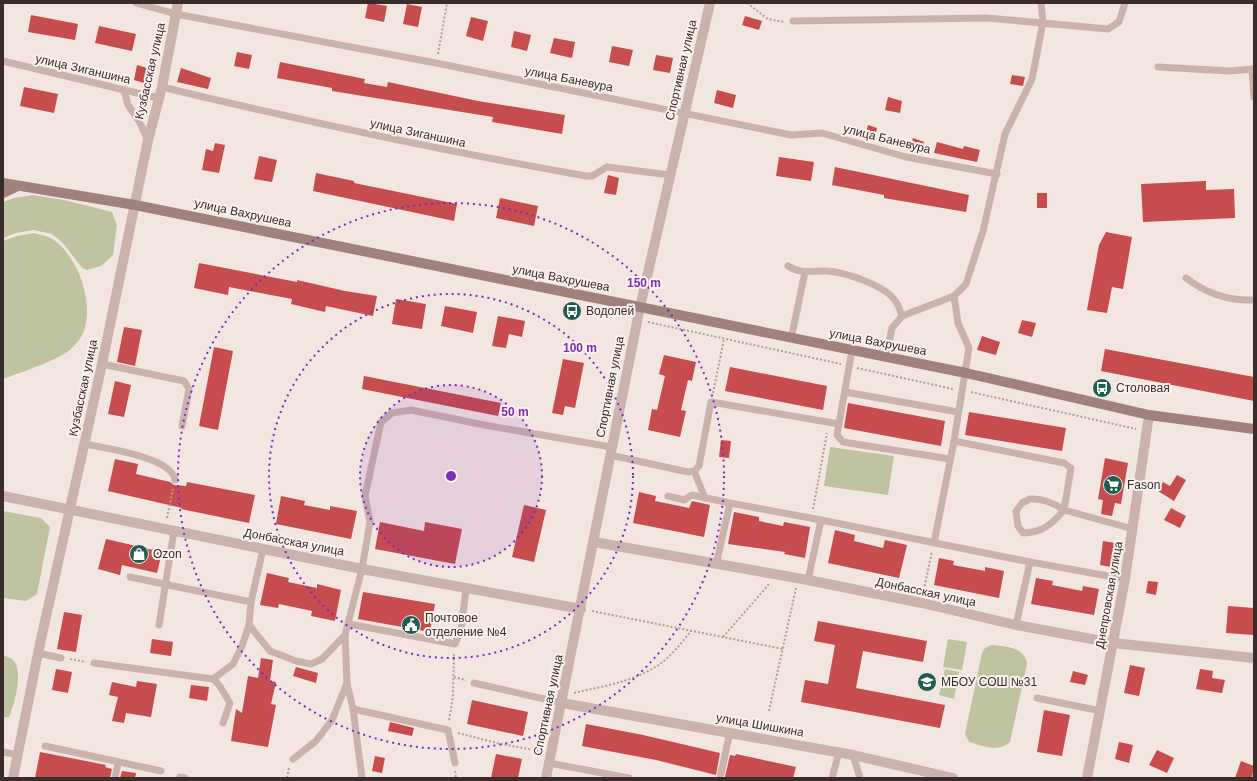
<svg xmlns="http://www.w3.org/2000/svg" width="1257" height="781" font-family="Helvetica,sans-serif">
  <style>
    .green { fill: #c0c3a0 }
    .building { fill: #c64c4d }
    .lines { fill: none; stroke-linecap: round; stroke-linejoin: round }
    .path { stroke: #b89c96; stroke-width: 2; stroke-dasharray: 2 2; stroke-linecap: butt }
    .service { stroke: #ccb2ac; stroke-width: 7 }
    .minor { stroke: #ccb2ac; stroke-width: 10 }
    .secondary { stroke: #a0817d; stroke-width: 10 }
    .ring { fill: none; stroke: #7b2cbf; stroke-width: 2; stroke-dasharray: 2 4 }
    .labels { text-anchor: middle; stroke-width: 4; stroke-linejoin: round; paint-order: stroke }
    .street-label { font-size: 12px; fill: #3a2c2b; stroke: #fbf1ed }
    .poi-label { font-size: 12px; fill: #3a2c2b; stroke: #fbf1ed; text-anchor: start }
    .centre { fill: #7b2cbf; stroke: #fbf1ed; stroke-width: 2 }
    .ring-label { font-size: 12px; text-anchor: middle; font-weight: bold; fill: #7b2cbf; stroke: #fbf1ed; stroke-width: 4; stroke-linejoin: round; paint-order: stroke }
  </style>
  <rect width="100%" height="100%" fill="#f3e6e0"/>
  <g class="green">
    <path d="M33 195 64 200 112 212 117 225 113 255 101 266 87 270 82 268 63 243 52 234 33 230 16 233 3 238V202L14 198Z"/>
    <path d="M34 233C41 235 48 236 54 240 79 258 95 305 83 333 81 338 76 344 72 348 60 360 21 372 3 379V241L17 236Z"/>
    <path d="M830 447 894 456 888 495 824 486Z"/>
    <path d="M3 511 41 518 50 527 37 594 26 601 3 598Z"/>
    <path d="M948 639 967 642 962 670 943 667Z"/>
    <path d="M991 645C1005 646 1025 647 1027 664L1010 742C996 753 985 746 969 742L965 734 982 653 985 648Z"/>
    <path d="M3 655C7 657 12 658 14 661 23 673 15 704 9 717L3 718Z"/>
    <path d="M945 669 959 672 954 699 939 695Z"/>
  </g>
  <g class="building">
    <path d="M368 3 387 6 384 22 365 18Z"/>
    <path d="M407 4 422 7 418 27 403 24Z"/>
    <path d="M31 15 78 24 75 40 28 32Z"/>
    <path d="M745 16 762 21 759 30 742 25Z"/>
    <path d="M471 17 488 21 483 41 466 36Z"/>
    <path d="M99 26 136 34 132 51 95 43Z"/>
    <path d="M514 31 531 35 527 51 511 47Z"/>
    <path d="M554 38 575 42 572 58 550 53Z"/>
    <path d="M612 46 633 50 629 66 609 62Z"/>
    <path d="M237 52 252 55 249 69 234 66Z"/>
    <path d="M656 55 673 58 670 73 653 70Z"/>
    <path d="M280 62 365 79 364 83 387 87 388 82 478 101 565 115 562 134 492 122 493 117 332 91V88L277 78Z"/>
    <path d="M137 65 147 68 144 83 134 80Z"/>
    <path d="M181 68 211 78 208 89 177 82Z"/>
    <path d="M1012 75 1025 77 1023 86 1010 84Z"/>
    <path d="M24 87 58 94 54 113 20 106Z"/>
    <path d="M717 90 736 95 733 108 714 103Z"/>
    <path d="M888 97 902 101 900 113 885 110Z"/>
    <path d="M868 125 877 128 874 140 865 137Z"/>
    <path d="M913 138 924 142 920 153 910 149Z"/>
    <path d="M937 142 963 149 964 146 980 150 977 162 934 153Z"/>
    <path d="M215 143 225 145 219 173 202 170 206 149 213 151Z"/>
    <path d="M259 156 277 160 272 182 254 179Z"/>
    <path d="M779 157 814 162 811 181 776 176Z"/>
    <path d="M835 167 969 195 966 212 884 198V195L832 185Z"/>
    <path d="M316 173 354 181V183L457 204 454 221 313 191Z"/>
    <path d="M608 175 619 178 616 195 604 193Z"/>
    <path d="M1206 181V190L1234 189 1235 218 1143 222 1141 184Z"/>
    <rect x="1037" y="193" width="10" height="15"/>
    <path d="M500 198 538 206 534 226 496 218Z"/>
    <path d="M1106 232 1132 237 1123 289 1112 287 1107 313 1087 310 1099 245Z"/>
    <path d="M199 263 297 282V280L345 291 377 296 373 316 326 306 325 312 291 304 292 299 229 287 228 295 194 288Z"/>
    <path d="M396 299 426 304 422 329 392 324Z"/>
    <path d="M445 306 477 312 473 333 441 326Z"/>
    <path d="M498 316 525 321 522 337 509 334 506 348 492 346Z"/>
    <path d="M1022 320 1036 323 1032 337 1018 333Z"/>
    <path d="M124 327 142 330 135 366 117 362Z"/>
    <path d="M982 336 1000 342 996 355 977 350Z"/>
    <path d="M214 347 233 351 218 430 199 426Z"/>
    <path d="M1105 349 1254 377V401L1101 371Z"/>
    <path d="M664 355 696 362 692 381 688 380 681 410 686 411 680 437 648 430 652 409 657 410 665 376 659 374Z"/>
    <path d="M563 359 584 363 575 408 565 406 563 415 552 413Z"/>
    <path d="M730 367 827 386 823 410 725 391Z"/>
    <path d="M364 376 501 403 498 416 362 389Z"/>
    <path d="M115 381 131 385 124 417 108 414Z"/>
    <path d="M848 403 945 421 941 446 844 428Z"/>
    <path d="M969 412 1066 428 1062 451 965 435Z"/>
    <path d="M721 440 731 441 729 458 719 457Z"/>
    <path d="M1105 458 1128 463 1121 504 1115 503 1112 516 1101 514 1103 500 1098 499Z"/>
    <path d="M115 459 138 464 136 474 170 482 174 485 186 486 187 482 255 495 249 523 181 509 182 508 108 491Z"/>
    <path d="M1177 475 1186 480 1174 501 1158 491 1163 482 1170 486Z"/>
    <path d="M639 492 656 496 655 501 689 508 692 501 710 505 704 537 633 523Z"/>
    <path d="M281 496 305 501 304 505 330 510V506L357 511 351 539 276 524Z"/>
    <path d="M524 505 546 510 534 562 512 557Z"/>
    <path d="M1171 508 1186 516 1180 528 1164 520Z"/>
    <path d="M734 512 759 517V521L783 526 784 522 810 527 805 558 784 554 785 552 728 544Z"/>
    <path d="M380 522 424 531 425 522 462 529 455 564 375 549Z"/>
    <path d="M835 530 855 535 854 541 883 548 885 540 907 545 899 578 828 563Z"/>
    <path d="M106 539 162 552 157 573 122 565 120 575 98 569Z"/>
    <path d="M1103 541 1115 543 1111 567 1100 565Z"/>
    <path d="M939 558 954 561 953 565 985 571V567L1004 571 999 598 934 585Z"/>
    <path d="M267 573 289 578 288 582 317 588V584L341 590 335 621 311 616 312 611 279 604 278 608 260 605Z"/>
    <path d="M1036 578 1053 581 1052 585 1082 591 1083 586 1099 589 1094 615 1031 604Z"/>
    <path d="M1148 581 1158 582 1156 595 1146 593Z"/>
    <path d="M363 592 435 604 430 632 358 619Z"/>
    <path d="M1228 606 1254 608V635L1226 633Z"/>
    <path d="M64 612 82 615 76 652 57 649Z"/>
    <path d="M818 621 927 641 923 662 863 651 856 688 945 705 940 728 801 702 805 680 828 684 835 645 814 641Z"/>
    <path d="M152 639 173 642 171 656 150 653Z"/>
    <path d="M261 658 273 660 270 681 276 682 271 704 276 705 268 747 231 741 236 709 242 713 248 676 258 678Z"/>
    <path d="M1130 665 1145 668 1139 696 1124 693Z"/>
    <path d="M296 667 318 673 316 683 293 676Z"/>
    <path d="M56 669 72 672 68 693 52 690Z"/>
    <path d="M1200 669 1213 671 1212 678 1225 680 1222 693 1196 689Z"/>
    <path d="M1073 671 1088 675 1085 685 1070 682Z"/>
    <path d="M137 681 157 684 151 717 126 713 124 723 112 721 118 697 109 695 112 682 136 687Z"/>
    <path d="M191 685 209 687 207 701 189 698Z"/>
    <path d="M472 700 528 712 523 736 467 724Z"/>
    <path d="M1044 710 1070 715 1062 756 1037 752Z"/>
    <path d="M390 722 414 728 412 736 388 731Z"/>
    <path d="M586 724 643 735 720 753 716 775 656 760 582 746Z"/>
    <path d="M1119 742 1133 745 1129 763 1115 759Z"/>
    <path d="M1157 750 1174 758 1167 773 1149 765Z"/>
    <path d="M40 752 106 765 105 767 112 769 110 778H35Z"/>
    <path d="M496 754 522 759 518 778H491Z"/>
    <path d="M736 754 796 767 793 778 725 777 730 755 735 756Z"/>
    <path d="M375 756 385 758 382 773 372 771Z"/>
    <path d="M1241 761 1254 766 1252 778H1235Z"/>
    <path d="M122 771 136 773 135 778H120Z"/>
  </g>
  <g class="lines">
    <g class="path">
      <path d="M747 3 768 19 784 22"/>
      <path d="M438 54 447 3"/>
      <path d="M648 322 841 364"/>
      <path d="M857 368 953 389"/>
      <path d="M971 392 1136 429"/>
      <path d="M713 393 724 339"/>
      <path d="M813 509 827 433"/>
      <path d="M167 518 173 489"/>
      <path d="M923 594 932 551"/>
      <path d="M592 611 783 649"/>
      <path d="M723 637 770 583"/>
      <path d="M70 659 86 662"/>
      <path d="M454 677 466 680"/>
      <path d="M574 693C599 687 626 683 648 671 666 663 679 646 691 631"/>
      <path d="M769 711 796 588"/>
      <path d="M449 720 453 697 454 653"/>
      <path d="M458 733 501 744 540 751"/>
      <path d="M455 771 456 778"/>
      <path d="M287 778 289 768"/>
    </g>
    <g class="service">
      <path d="M136 3 176 14 436 63 791 135 822 133 906 157 997 174"/>
      <path d="M793 21 987 18 1108 29 1119 22 1125 3"/>
      <path d="M3 61 158 98"/>
      <path d="M1158 67 1230 71 1254 69"/>
      <path d="M1252 69 1254 97"/>
      <path d="M162 87C302 121 444 151 586 176H592L607 167 670 175"/>
      <path d="M124 90 128 105 139 121 148 140"/>
      <path d="M788 266C802 275 813 270 827 271 845 272 887 286 896 302 899 306 900 311 902 316"/>
      <path d="M1186 278C1207 294 1228 301 1254 300"/>
      <path d="M954 296 958 323 969 348 954 441 1064 463 1071 468 1064 510 1133 529"/>
      <path d="M791 339 805 272"/>
      <path d="M852 350 837 435 843 442 950 459"/>
      <path d="M886 357 892 328 902 316 954 296 966 284 983 231 1005 134 1032 79 1043 22 1041 3"/>
      <path d="M102 364 184 381 189 389 182 426"/>
      <path d="M845 392 958 412"/>
      <path d="M85 444C104 448 172 457 175 480"/>
      <path d="M610 455 688 472 694 471 699 466 711 402 839 424"/>
      <path d="M694 471 705 498"/>
      <path d="M668 496 684 500 692 495 730 503"/>
      <path d="M1030 499C1043 498 1054 503 1064 510 1052 524 1042 533 1023 533L1018 526 1016 511 1022 503Z"/>
      <path d="M934 543 954 441"/>
      <path d="M716 565 730 503 821 520"/>
      <path d="M130 577 251 602"/>
      <path d="M808 580 821 520 1030 562"/>
      <path d="M349 624 455 644 461 630 466 589"/>
      <path d="M159 625 174 531"/>
      <path d="M249 625 270 651 296 661 311 664 322 659 345 635"/>
      <path d="M1016 625 1030 562 1125 579"/>
      <path d="M38 653 61 658"/>
      <path d="M94 663 213 679 233 664 242 646 249 625 251 602 263 549"/>
      <path d="M213 679 219 685 230 703 223 723"/>
      <path d="M474 683 562 703"/>
      <path d="M1037 698 1101 711"/>
      <path d="M353 709 448 730 455 763"/>
      <path d="M45 746 161 771"/>
      <path d="M3 752 18 755"/>
      <path d="M853 755 860 778"/>
      <path d="M293 759 316 741 332 720 347 683"/>
      <path d="M549 763 629 778"/>
      <path d="M180 777 185 778"/>
      <path d="M115 778 118 763"/>
      <path d="M362 778 353 709 347 683 345 635 362 569 370 522 365 496 381 422 392 413 411 410 484 425 611 447"/>
      <path d="M720 778 730 732"/>
      <path d="M832 778 839 752"/>
    </g>
    <g class="minor">
      <path d="M3 496 362 569 581 609"/>
      <path d="M594 542 808 580 922 603 1016 625 1113 643 1254 658"/>
      <path d="M562 703 853 755 953 778"/>
      <path d="M13 778 38 653 102 364 148 140 162 87 178 3"/>
      <path d="M546 778 640 307 710 3"/>
      <path d="M1087 778 1125 579 1149 415"/>
    </g>
    <g class="secondary">
      <path d="M3 183 135 205 966 373 1149 415 1254 429"/>
      <path d="M3 193 18 186"/>
    </g>
  </g>
  <circle cx="451" cy="476" r="91" fill="#7b2cbf" fill-opacity=".12"/>
  <g class="ring">
    <circle cx="451" cy="476" r="91"/>
    <circle cx="451" cy="476" r="182"/>
    <circle cx="451" cy="476" r="273"/>
  </g>
  <defs>
    <g id="bus-disc" transform="scale(1)"><circle r="9.5" fill="#1f5d51" stroke="#fbf1ed"/><path d="M-5-6H5V4H4V6H2V4H-2V6H-4V4H-5ZM-3.5-4V0h7V-4ZM-3.5 1.2v1.5H-2V1.2ZM2 1.2v1.5H3.5V1.2Z" fill="#fff"/></g>
    <g id="supermarket-disc" transform="scale(1)"><circle r="9.5" fill="#1f5d51" stroke="#fbf1ed"/><path d="M-6-5.5h2.5l.6 2H6L4.5 2H-2.5L-4.4-4H-6ZM-1.5 3.2a1.3 1.3 0 1 0 .1 0ZM3 3.2a1.3 1.3 0 1 0 .1 0Z" fill="#fff"/></g>
    <g id="shop-disc" transform="scale(1)"><circle r="9.5" fill="#1f5d51" stroke="#fbf1ed"/><path d="M-5-2.5h2.3a2.7 3.5 0 0 1 5.4 0H5L5.5 6h-11ZM-1.5-2.5h3a1.5 2.3 0 0 0-3 0Z" fill="#fff"/></g>
    <g id="civic-disc" transform="scale(1)"><circle r="9.5" fill="#1f5d51" stroke="#fbf1ed"/><path d="M-.6-6.5H3V-4.5H.6V-3L4-1V1h2V6H-6V1h2V-1L-.6-3ZM-1.2 2.5V6h2.4V2.5Z" fill="#fff"/></g>
    <g id="school-disc" transform="scale(1)"><circle r="9.5" fill="#1f5d51" stroke="#fbf1ed"/><path d="M0-5L7-2L0 1L-7-2ZM-4 1L0 2.5L4 1V4Q0 6-4 4Z" fill="#fff"/></g>
  </defs>
  <g fill-rule="evenodd">
    <use href="#bus-disc" x="572" y="311"/>
    <use href="#bus-disc" x="1102" y="388"/>
    <use href="#supermarket-disc" x="1113" y="485"/>
    <use href="#shop-disc" x="139" y="554"/>
    <use href="#civic-disc" x="411" y="625"/>
    <use href="#school-disc" x="927" y="682"/>
  </g>
  <g class="labels">
    <g class="street-label">
      <text transform="translate(83 69) rotate(13)" y="4">улица Зиганшина</text>
      <text transform="translate(681 70) rotate(-77)" y="4">Спортивная улица</text>
      <text transform="translate(150 71) rotate(-77)" y="4">Кузбасская улица</text>
      <text transform="translate(569 79) rotate(11)" y="4">улица Баневура</text>
      <text transform="translate(418 133) rotate(12)" y="4">улица Зиганшина</text>
      <text transform="translate(887 139) rotate(14)" y="4">улица Баневура</text>
      <text transform="translate(243 213) rotate(12)" y="4">улица Вахрушева</text>
      <text transform="translate(561 278) rotate(11)" y="4">улица Вахрушева</text>
      <text transform="translate(878 342) rotate(11)" y="4">улица Вахрушева</text>
      <text transform="translate(610 387) rotate(-79)" y="4">Спортивная улица</text>
      <text transform="translate(83 388) rotate(-78)" y="4">Кузбасская улица</text>
      <text transform="translate(294 542) rotate(11)" y="4">Донбасская улица</text>
      <text transform="translate(926 592) rotate(12)" y="4">Донбасская улица</text>
      <text transform="translate(1109 595) rotate(-80)" y="4">Днепровская улица</text>
      <text transform="translate(548 705) rotate(-78)" y="4">Спортивная улица</text>
      <text transform="translate(760 725) rotate(10)" y="4">улица Шишкина</text>
    </g>
    <g class="poi-label">
      <text x="586" y="315">Водолей</text>
      <text x="1116" y="392">Столовая</text>
      <text x="1127" y="489">Fason</text>
      <text x="153" y="558">Ozon</text>
      <text x="425" y="622">Почтовое<tspan x="425" dy="14">отделение №4</tspan></text>
      <text x="941" y="686">МБОУ СОШ №31</text>
    </g>
  </g>
  <circle cx="451" cy="476" r="6" class="centre"/>
  <g class="ring-label">
    <text x="644" y="287">150 m</text>
    <text x="580" y="352">100 m</text>
    <text x="515" y="416">50 m</text>
  </g>
  <rect width="1257" height="781" fill="none" stroke="#3a2c2b" stroke-width="8"/>
</svg>
